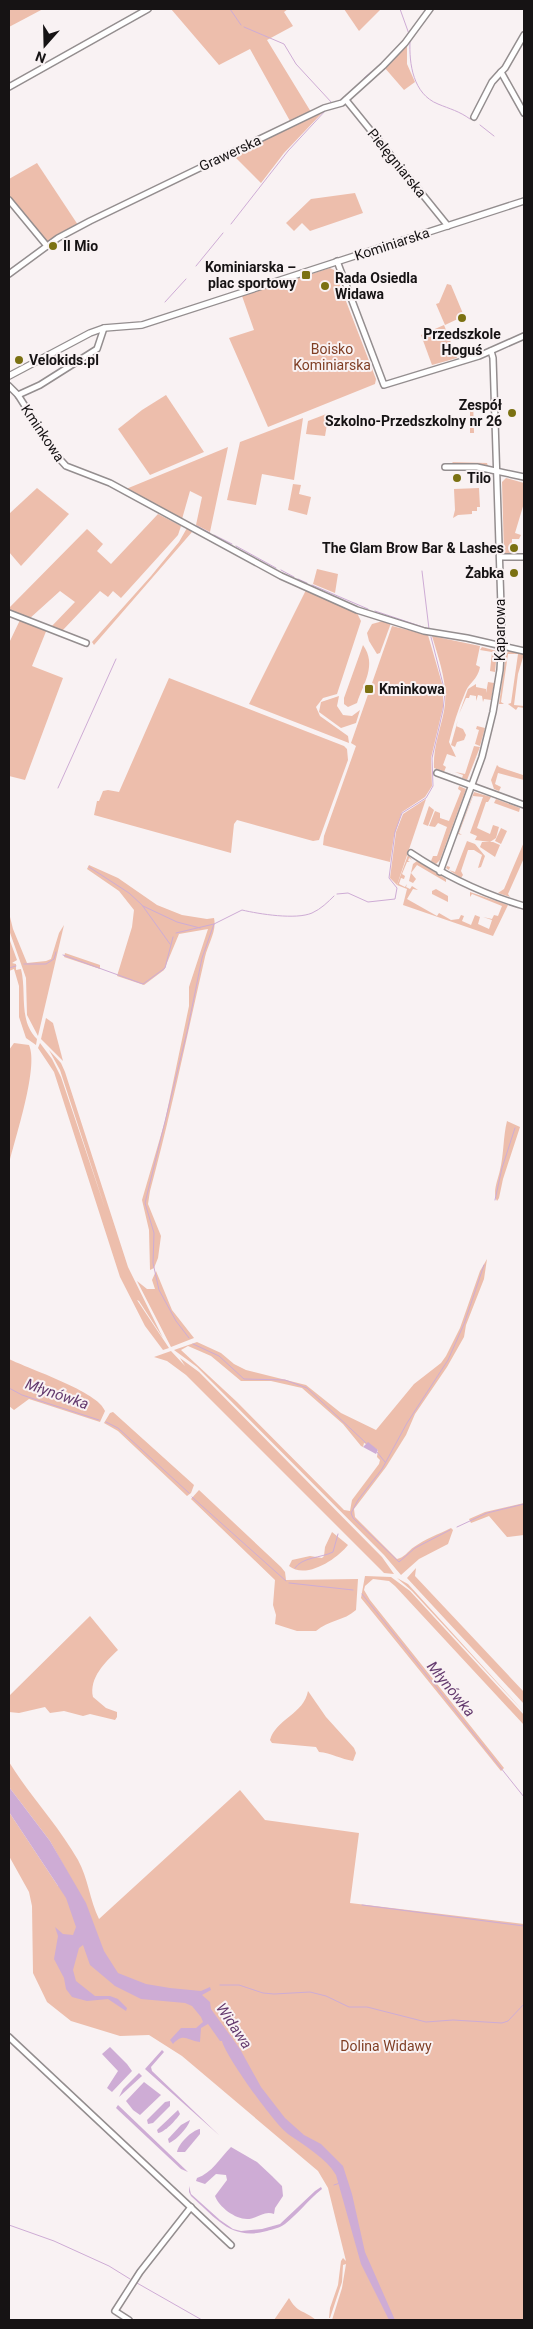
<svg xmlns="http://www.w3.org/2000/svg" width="533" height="2329" font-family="Roboto,sans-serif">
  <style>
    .green { fill: #edbeac; fill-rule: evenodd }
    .water { fill: #ceacd5 }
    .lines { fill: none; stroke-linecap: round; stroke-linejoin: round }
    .stream { stroke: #ceacd5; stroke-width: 1 }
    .minor-casing { stroke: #948e8f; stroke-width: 8 }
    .tertiary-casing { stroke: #948e8f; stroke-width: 8 }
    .minor { stroke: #fff; stroke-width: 5 }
    .tertiary { stroke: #fff; stroke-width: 5.5 }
    .poi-dot { fill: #7b7112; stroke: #f9f2f3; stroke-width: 2 }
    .labels { text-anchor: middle; stroke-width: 4; stroke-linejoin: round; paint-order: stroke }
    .street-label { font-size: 14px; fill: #161314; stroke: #f9f2f3 }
    .poi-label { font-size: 14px; font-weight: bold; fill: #161314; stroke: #f9f2f3; text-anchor: start }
    .park-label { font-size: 14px; fill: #7f3e24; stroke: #f9f2f3 }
    .water-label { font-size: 15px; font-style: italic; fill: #643a6e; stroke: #f9f2f3 }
  </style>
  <rect width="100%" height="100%" fill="#f9f2f3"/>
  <g class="green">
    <path d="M9 9H43L9 27Z"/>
    <path d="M171 9H288L284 12 293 26 267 40 311 112 290 121 250 49 219 65Z"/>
    <path d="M344 9H381L359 31Z"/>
    <path d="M407 45V64L415 82 404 90 384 67Z"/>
    <path d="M323 112 284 153 261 183 232 154Z"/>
    <path d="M37 163 78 225 47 242 9 197V179Z"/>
    <path d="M355 193 363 213 310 231 302 223 294 231 286 223 311 199Z"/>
    <path d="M330 268 334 270 376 379 375 384 268 427 229 338 254 330 242 296Z"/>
    <path d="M447 284 451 285 464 316 445 325 436 304 439 303Z"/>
    <path d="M444 325 457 358 432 365 421 335Z"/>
    <path d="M166 395 204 452 150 475 118 429 142 410Z"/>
    <path d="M470 401H473L474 433H470Z"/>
    <path d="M329 413 325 436 306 434 308 421Z"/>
    <path d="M303 418 294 480 262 474 256 505 227 500 240 442Z"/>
    <path d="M228 447 210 532 196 525 202 497 190 491 182 519 126 489Z"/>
    <path d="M452 462 487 463 488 466 455 465Z"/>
    <path d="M506 478 524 483V503L515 533 521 535 519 539H512V545L509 549 514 550 513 554 504 553 502 482Z"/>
    <path d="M293 484 301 485 299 494 311 497 307 515 288 510Z"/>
    <path d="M37 488 69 514 21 566 9 552V514Z"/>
    <path d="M479 488 480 507H477V511H472V514L458 515 453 518 455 510 454 489Z"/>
    <path d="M158 514 181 526 178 535 121 598 113 591 108 597 100 591 62 631 51 627 75 602 60 591 29 619 9 611V608L87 529 103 544 97 551 111 564Z"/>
    <path d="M187 528 192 532 94 645 92 642 151 576 179 542Z"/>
    <path d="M317 569 338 574 335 593 313 584Z"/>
    <path d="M306 590 356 611 361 621 337 694 323 698 316 707 320 716 348 736 349 743 249 704Z"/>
    <path d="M20 620 47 629 32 666 63 678 25 780 9 776V643Z"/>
    <path d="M383 621 391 623 380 653 377 654 369 641 367 633 372 624Z"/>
    <path d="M392 626 428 635 443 687V707L431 758 432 786 425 797 402 812 394 836 390 862 323 845 324 836 356 746 351 743Z"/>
    <path d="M432 636 480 646 476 665 480 667C477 681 470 681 465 693 458 709 453 726 449 742L456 757 447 754 443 765 446 767 444 772 434 768C433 748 440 731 444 711 449 686 439 660 432 636Z"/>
    <path d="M363 645C377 665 364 682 357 703L348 707 344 704V698Z"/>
    <path d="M482 647 497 651 495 672 490 671 492 652 480 650Z"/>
    <path d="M509 651 524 654 518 674 514 705 524 706V711V708L518 707 516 710 508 704 511 703 518 654H508L501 702 504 704H499L506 654Z"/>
    <path d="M169 678 344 746 347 749 348 760 319 840 313 841 237 820 234 824 231 853 94 815 97 801H99L103 791 108 790 119 792Z"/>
    <path d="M488 682 494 683 491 700 484 699 483 702 482 696 478 695 476 701V696L470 695 469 698H466L459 714 468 689 476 684V687L486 689V693Z"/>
    <path d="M339 696 337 706 343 715 352 716 360 710 356 723 341 728 319 712 321 702Z"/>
    <path d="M458 720 456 726 463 729 466 735 464 740 457 742 455 747 451 745Z"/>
    <path d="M477 726 485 728 480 746 475 744 479 730 476 729Z"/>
    <path d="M474 746 480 747 467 780 462 778 463 775 455 772 465 774Z"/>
    <path d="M497 765 499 767 523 775 524 780 498 773 495 784 501 787 499 791 494 789 491 780Z"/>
    <path d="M459 786 466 789 440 860 436 864 431 861 433 856H437L447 827 438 823 435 827 429 826 435 811 440 813V818L449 821 461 791 458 789Z"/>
    <path d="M474 792 491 797 488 802H486L477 828 490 834 493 825 499 827 496 838 490 842 475 840 477 836 470 833 483 797 473 796 459 833 462 835 458 834Z"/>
    <path d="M426 799 397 885 390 878 396 832 403 814Z"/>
    <path d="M496 799 520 808 519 812 494 803Z"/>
    <path d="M429 806 434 810 428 826 423 824Z"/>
    <path d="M501 828 507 831 501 844 495 841Z"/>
    <path d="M467 841 475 844 485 856 481 867 478 868 482 855 474 850H468L461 871 463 875 461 878 446 868 447 866 450 867 449 870 455 872Z"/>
    <path d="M482 842H493L500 845 495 857 480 847Z"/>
    <path d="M524 842V858L508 894 510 897 498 893 504 889Z"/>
    <path d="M408 855 412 860 409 858 408 861 410 862H407L402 874 405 876 404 879 401 878 399 884 405 887 407 884 406 887 410 889 412 886 418 890 413 889 407 899 437 916 439 913 451 920 459 919 461 915 464 916 462 921 471 925 475 915 480 917 478 924 489 929 492 920 483 917 492 919 494 915 498 916 502 906 472 894 470 897V892L508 905 493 936 403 905 407 889 397 885Z"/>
    <path d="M417 861 446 879V882L417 865 411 873 416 879 413 883 409 881 413 864Z"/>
    <path d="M89 865 118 878 157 905 182 915 207 919 214 918C217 931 208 944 205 957 187 1035 171 1114 150 1191L148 1204 161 1236 158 1258 154 1268 150 1270 149 1230 142 1200 165 1121 189 1006V987L208 929 179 934 164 970 144 985 117 976 132 927 134 910 119 891 87 869Z"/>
    <path d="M436 889 448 896V902L432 894V891Z"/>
    <path d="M9 913 13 929 27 963 46 961 51 959 59 933 64 925 38 1036 27 1015 26 978 9 930Z"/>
    <path d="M9 938 17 960 12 963 16 964V970L21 969C27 993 18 1020 37 1039L36 1045 26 1038 19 1017V986L14 969 9 971Z"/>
    <path d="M65 953 100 965V969L64 957Z"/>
    <path d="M46 1018 53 1023 63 1061 41 1039Z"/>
    <path d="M14 1043 29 1045C39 1067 15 1138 9 1164V1050Z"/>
    <path d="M40 1043 52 1059 61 1077 105 1208 60 1070 49 1050 61 1063 65 1072 128 1267 163 1338 139 1301 137 1300 169 1348 163 1350 145 1326 120 1277 54 1072 38 1048Z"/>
    <path d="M507 1121 520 1127 503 1179 499 1198 497 1201C492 1192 498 1180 500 1170 504 1154 503 1137 507 1121Z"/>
    <path d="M487 1259 484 1279 466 1325 464 1337 447 1367 415 1414 406 1435 386 1467 354 1509 355 1517 397 1559C404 1558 408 1551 414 1547 425 1539 439 1534 451 1528L453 1530 448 1544 419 1559 401 1575 384 1555 197 1367 174 1350 197 1342 221 1353 234 1364 246 1370 306 1385 341 1413 376 1430 414 1384 441 1363 446 1356 460 1328 480 1271ZM188 1346 211 1356 241 1381H271L302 1388 343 1424 361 1446 363 1447 364 1443 378 1450 377 1457 380 1460 379 1464 352 1500 350 1511 344 1510 237 1402 181 1350Z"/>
    <path d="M156 1271 172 1310 194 1338 171 1347 137 1281 147 1289H155L152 1280Z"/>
    <path d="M171 1351 185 1366 180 1358 199 1372 382 1557 394 1574 384 1573 186 1375 167 1361 154 1357Z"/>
    <path d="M9 1359C29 1369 99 1392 105 1411L100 1422 29 1399 14 1410 9 1406Z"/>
    <path d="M113 1412 194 1485 191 1493 187 1496 118 1431 104 1423 110 1413Z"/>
    <path d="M199 1490 281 1567 285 1572 286 1580 358 1579 356 1610C344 1621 328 1620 316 1631H297L275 1624 276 1615 273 1605 275 1580 191 1499Z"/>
    <path d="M524 1503V1535L507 1537 489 1516 471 1523 469 1519 485 1512Z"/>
    <path d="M332 1532 348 1545C337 1559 306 1580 289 1566L292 1560 310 1556 322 1558 324 1556 325 1547Z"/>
    <path d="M416 1568 415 1576 524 1692V1704L407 1578Z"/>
    <path d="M365 1576 391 1577 410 1591 524 1715V1725L395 1586 389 1581 373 1579 365 1586 364 1590 370 1600 504 1768 501 1771 361 1598Z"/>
    <path d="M397 1578 408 1584 524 1712 412 1591Z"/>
    <path d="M90 1616 118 1650C105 1662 89 1678 93 1697L106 1708 117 1712V1717L115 1720 90 1714 83 1716 64 1711 50 1713 45 1707 19 1713 9 1712V1696Z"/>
    <path d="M308 1691 326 1717 354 1748 356 1753 353 1761C341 1759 331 1753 319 1752L316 1747 272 1743 270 1740C276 1719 304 1714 308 1691Z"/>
    <path d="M9 1762C30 1796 58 1825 78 1860 88 1878 90 1901 99 1919L240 1790 265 1820 359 1833 350 1903 524 1924V2320H332L342 2288 346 2264 343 2265 342 2282 330 2318H329L330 2308 338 2285 341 2261 343 2258 346 2261 328 2188 318 2171 182 2056 149 2035 120 2036 71 2021 47 2002 33 1973 32 1906 29 1892 9 1856V1812L58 1886 70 1877 50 1841 9 1787Z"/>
    <path d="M289 2298C297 2313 304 2310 316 2320H274Z"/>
  </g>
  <g class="water">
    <path d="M368 1442 378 1450 376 1454 363 1447Z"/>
    <path d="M9 1787 50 1841 86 1903 104 1951 118 1973 146 1984 170 1988 201 1991 210 1987 211 1990 202 1995 210 2002 211 2009 240 2049 261 2087 285 2118 304 2135 321 2144 343 2166 352 2194 365 2252 395 2320H389L361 2264 336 2175C326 2158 305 2146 288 2134 274 2124 225 2055 222 2041H220L208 2024 201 2028 200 2042C187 2041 184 2032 173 2044L170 2040 181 2028H196L203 2022 201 2017 192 2006 185 2003 141 1999 115 1986 90 1965 83 1945 79 1948 73 1970 76 1981 95 1996H110L118 1999 127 2008 126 2011 108 1999 87 2001 72 1997 66 1989 64 1978 54 1959 58 1936 55 1927 63 1934 73 1935 76 1927 66 1898 9 1812Z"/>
    <path d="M110 2047 127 2064 132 2071 112 2092 107 2088 118 2071 102 2054Z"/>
    <path d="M162 2050 164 2052 151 2067 152 2071 220 2136 145 2069Z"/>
    <path d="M139 2073 142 2076 119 2097 123 2089Z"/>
    <path d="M144 2082 161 2095 140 2115 133 2110 126 2101Z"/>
    <path d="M170 2101V2106L153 2123 148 2124 147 2120 165 2102Z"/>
    <path d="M118 2105 188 2172 181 2169 116 2108Z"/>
    <path d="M178 2110 180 2114C176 2120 165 2132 158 2133L157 2130 160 2127Z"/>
    <path d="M190 2120C188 2128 175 2141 169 2143L168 2139 181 2125Z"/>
    <path d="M200 2129V2134L185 2152H177C178 2144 192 2130 200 2129Z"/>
    <path d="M231 2147 257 2162 272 2176 282 2186 283 2196 275 2208 274 2214C264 2210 257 2219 247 2219 235 2219 219 2207 215 2196L227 2180 226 2175 216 2174 205 2184 196 2181 197 2178C212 2173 220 2158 231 2147Z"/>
    <path d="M189 2186 191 2194 220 2220 233 2229 241 2231 262 2229 280 2224 315 2191 321 2187 322 2189C308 2200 298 2214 285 2224 280 2228 273 2229 267 2231 231 2241 216 2218 191 2196L189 2192Z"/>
  </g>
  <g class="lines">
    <g class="stream">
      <path d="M230 9 241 25"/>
      <path d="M244 27 284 44 296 64 332 103"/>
      <path d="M410 41C409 64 413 94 438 104 450 109 459 111 470 119"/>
      <path d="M394 51 409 34 400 9"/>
      <path d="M383 62 387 58"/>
      <path d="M375 69 380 64"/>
      <path d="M364 78 371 72"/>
      <path d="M480 125 494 136"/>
      <path d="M231 224 288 151 326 110"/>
      <path d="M196 266 223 233"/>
      <path d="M165 302 186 279"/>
      <path d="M197 526 210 533"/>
      <path d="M214 535 232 544"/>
      <path d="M236 546 276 568"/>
      <path d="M281 570 294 577"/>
      <path d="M298 579 307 583"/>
      <path d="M312 585 368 609"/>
      <path d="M375 611 429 629 422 571"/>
      <path d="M58 788 116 659"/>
      <path d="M89 867 129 893 142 905 170 944"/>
      <path d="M337 894 348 893 368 902 395 899 397 888 389 878 395 832 402 813 426 798 433 786 432 758 443 710 445 692 431 637"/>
      <path d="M143 906 177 922 200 928"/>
      <path d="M176 933 214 924 242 910C259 914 296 920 312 913 321 909 328 902 334 896"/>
      <path d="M63 955 143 984 165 968 173 937"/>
      <path d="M24 964H46L54 959 56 952"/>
      <path d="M9 968 16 966"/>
      <path d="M495 1200 502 1168 515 1128"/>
      <path d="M189 1338 176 1321 159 1290 153 1263 154 1233 145 1203 187 1032 202 958 214 924"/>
      <path d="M193 1344 219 1356 244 1379 285 1380 307 1388 366 1443"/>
      <path d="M9 1388 22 1395 99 1420"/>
      <path d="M106 1422 118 1428 189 1493"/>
      <path d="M377 1452 385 1462"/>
      <path d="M192 1497 286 1581"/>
      <path d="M457 1527 487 1513 524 1504"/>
      <path d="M450 1530 415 1548 399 1562 353 1518 351 1513 358 1500 382 1469 407 1423 448 1360 464 1324 484 1265"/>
      <path d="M295 1568C302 1557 321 1558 333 1552L338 1534"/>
      <path d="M289 1583 353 1590"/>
      <path d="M362 1594 524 1797"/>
      <path d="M362 1905 524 1926"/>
      <path d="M220 1985H239L263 1993 274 1994 310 1992 326 1996 349 2007H367L426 2022 453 2020 502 2023 508 2021 524 2004"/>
      <path d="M334 2185 340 2183"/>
      <path d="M9 2225 54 2241 109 2266 130 2279"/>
      <path d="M137 2283 202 2320"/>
    </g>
    <g class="minor-casing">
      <g id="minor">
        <path d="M524 35 505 68 501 72 524 113"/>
        <path d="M9 87 148 9"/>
        <path d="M346 100 448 226"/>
        <path d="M474 117 492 82 501 72"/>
        <path d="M9 200 47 246"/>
        <path d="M337 261 384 385 479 356 524 336"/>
        <path d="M9 274 58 238 90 221 324 108 342 103 383 66 405 43 430 9"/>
        <path d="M9 386 18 395 56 455 66 466 110 483 281 576 357 610 424 631 467 638 524 651"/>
        <path d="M18 395 40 385 97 349 104 328"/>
        <path d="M445 467H477L524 477"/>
        <path d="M500 557H524"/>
        <path d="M9 613 86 643"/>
        <path d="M437 773 524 805"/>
        <path d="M411 853C447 877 483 894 524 906"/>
        <path d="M440 872 482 757 493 712 500 670 502 638 493 358 491 351"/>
        <path d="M9 2037 231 2245"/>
        <path d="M129 2320 115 2311 140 2272 191 2207"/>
      </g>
    </g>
    <g class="tertiary-casing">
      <path id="tertiary" d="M9 376 90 333 104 328 142 325 524 201"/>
    </g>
    <use href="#minor" class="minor"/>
    <use href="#tertiary" class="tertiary"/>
  </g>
  <g class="poi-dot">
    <circle cx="53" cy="246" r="5"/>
    <rect x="301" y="270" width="10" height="10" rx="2.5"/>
    <circle cx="325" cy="286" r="5"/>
    <circle cx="462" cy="318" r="5"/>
    <circle cx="19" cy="360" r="5"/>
    <circle cx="512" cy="413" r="5"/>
    <circle cx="457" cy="478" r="5"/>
    <circle cx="514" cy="548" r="5"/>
    <circle cx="514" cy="573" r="5"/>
    <rect x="364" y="684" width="10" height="10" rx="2.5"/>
  </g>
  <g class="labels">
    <g class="street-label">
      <text transform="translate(230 153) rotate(-25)" y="5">Grawerska</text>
      <text transform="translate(397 163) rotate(51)" y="5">Pielęgniarska</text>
      <text transform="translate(392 244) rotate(-18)" y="5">Kominiarska</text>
      <text transform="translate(43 433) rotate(56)" y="5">Kminkowa</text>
      <text transform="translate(500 630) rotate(-90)" y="5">Kaparowa</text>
    </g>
    <g class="poi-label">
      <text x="63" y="251">Il Mio</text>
      <text x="296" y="272" text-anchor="end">Kominiarska –<tspan x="296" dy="16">plac sportowy</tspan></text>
      <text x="335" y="283">Rada Osiedla<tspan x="335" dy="16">Widawa</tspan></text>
      <text x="462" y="339" text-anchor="middle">Przedszkole<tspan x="462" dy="16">Hoguś</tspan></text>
      <text x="29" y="365">Velokids.pl</text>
      <text x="502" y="410" text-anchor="end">Zespół<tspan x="502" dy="16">Szkolno-Przedszkolny nr 26</tspan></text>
      <text x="467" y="483">Tilo</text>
      <text x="504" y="553" text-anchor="end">The Glam Brow Bar &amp; Lashes</text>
      <text x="504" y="578" text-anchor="end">Żabka</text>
      <text x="379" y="694">Kminkowa</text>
    </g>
    <g class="park-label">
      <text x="332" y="354">Boisko<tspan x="332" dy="16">Kominiarska</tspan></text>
      <text x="386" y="2051">Dolina Widawy</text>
    </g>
    <g class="water-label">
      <text transform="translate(57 1394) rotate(19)" y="5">Młynówka</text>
      <text transform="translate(451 1689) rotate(51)" y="5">Młynówka</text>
      <text transform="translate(234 2026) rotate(56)" y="5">Widawa</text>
    </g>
  </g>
  <rect width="533" height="2329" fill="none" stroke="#161314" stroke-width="20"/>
  <g transform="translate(45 45) rotate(200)" stroke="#f9f2f3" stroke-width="4" paint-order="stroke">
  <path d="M0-4L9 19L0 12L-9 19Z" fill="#161314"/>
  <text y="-8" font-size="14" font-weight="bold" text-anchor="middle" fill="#161314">N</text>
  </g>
</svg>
